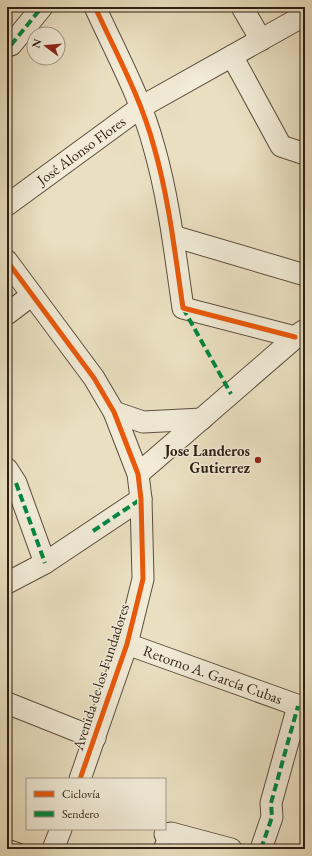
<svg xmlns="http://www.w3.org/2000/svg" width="312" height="856" font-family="'EB Garamond',serif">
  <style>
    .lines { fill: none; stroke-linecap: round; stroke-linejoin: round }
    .lane-casing { stroke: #5c4e3e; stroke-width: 13 }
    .street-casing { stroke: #5c4e3e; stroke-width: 23 }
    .lane { stroke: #f1ebd7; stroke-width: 11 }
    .street { stroke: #f1ebd7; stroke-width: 21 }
    .quiet { stroke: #00873e; stroke-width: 4; stroke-dasharray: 8 4; stroke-linecap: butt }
    .cycleway-casing { stroke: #f1ebd7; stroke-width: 8 }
    .cycleway { stroke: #e8590c; stroke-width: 5 }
    .poi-dot { fill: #8f2418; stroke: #f1ebd7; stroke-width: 1.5 }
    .labels { text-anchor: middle; stroke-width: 3; stroke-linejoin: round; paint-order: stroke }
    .street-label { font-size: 15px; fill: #2d1e13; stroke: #f1ebd7 }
    .poi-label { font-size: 15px; font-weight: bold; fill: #2d1e13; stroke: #f1ebd7; text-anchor: end }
  </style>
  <rect width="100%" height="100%" fill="#eae0c1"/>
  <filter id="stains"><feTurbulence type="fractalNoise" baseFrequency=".005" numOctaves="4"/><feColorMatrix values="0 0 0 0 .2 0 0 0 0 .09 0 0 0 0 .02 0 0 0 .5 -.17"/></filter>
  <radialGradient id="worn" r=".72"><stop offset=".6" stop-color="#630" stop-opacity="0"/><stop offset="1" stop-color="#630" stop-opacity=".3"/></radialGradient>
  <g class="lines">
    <g class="lane-casing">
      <g id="lane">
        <path d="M7 845 19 849"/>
        <path d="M159 849 165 834"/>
      </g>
    </g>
    <g class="street-casing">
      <g id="street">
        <path d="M95 7C116 53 141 98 154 147 169 199 175 254 183 308L295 337"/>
        <path d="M242 7 261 40"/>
        <path d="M11 45 42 7"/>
        <path d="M232 56 281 146 305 154"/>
        <path id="s1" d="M7 205 141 107 305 15"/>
        <path d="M173 236 305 275"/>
        <path d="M7 261 94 378 114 412 138 474 141 499 143 579 127 644 80 779"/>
        <path d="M7 314 32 295"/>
        <path d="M114 412 143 422 202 419"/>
        <path d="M7 469 16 483 45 563"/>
        <path d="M138 474 303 331"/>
        <path d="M7 583 45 563 141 499"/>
        <path id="s2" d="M127 644 305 708"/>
        <path d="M7 703 95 738"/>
        <path d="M165 834 171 833 231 849"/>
        <path d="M53 849 61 829"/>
        <path d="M261 849 272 817 271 803 298 706"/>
      </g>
    </g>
    <use href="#lane" class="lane"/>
    <use href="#street" class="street"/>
    <g class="quiet">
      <path d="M11 45 42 7"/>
      <path d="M183 308 231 394"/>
      <path d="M16 483 45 563"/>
      <path d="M93 531 141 499"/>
      <path d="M261 849 272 817 271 803 298 706"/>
    </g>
    <g class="cycleway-casing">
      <g id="cycleway">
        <path d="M95 7C116 53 141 98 154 147 169 199 175 254 183 308L295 337"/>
        <path d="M7 261 94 378 114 412 138 474 141 499 143 579 127 644 80 779"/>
      </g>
    </g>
    <use href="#cycleway" class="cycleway"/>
  </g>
  <circle class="poi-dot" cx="258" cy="460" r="4"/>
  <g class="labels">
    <g class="street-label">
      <text dy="5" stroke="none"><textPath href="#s1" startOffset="92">José Alonso Flores</textPath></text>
      <text dy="5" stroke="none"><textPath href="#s2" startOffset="91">Retorno A. García Cubas</textPath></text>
      <text transform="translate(101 677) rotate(-72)" y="5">Avenida de los Fundadores</text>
    </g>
    <g class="poi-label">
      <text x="250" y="456">Jose Landeros<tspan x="250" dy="17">Gutierrez</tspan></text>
    </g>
  </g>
  <rect width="312" height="856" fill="none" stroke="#eae0c1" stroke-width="24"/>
  <rect x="8" y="8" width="296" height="840" fill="none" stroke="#2d1e13" stroke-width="2"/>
  <rect x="12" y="12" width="288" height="832" fill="none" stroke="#2d1e13"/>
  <rect x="26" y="778" width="140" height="52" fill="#f1ebd7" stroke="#a39989"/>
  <rect x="34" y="791" width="20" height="6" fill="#e8590c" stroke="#a39989"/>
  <text x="62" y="798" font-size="12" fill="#2d1e13">Ciclovía</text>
  <rect x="34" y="811" width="20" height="6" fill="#00873e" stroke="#a39989"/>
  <text x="62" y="818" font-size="12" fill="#2d1e13">Sendero</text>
  <g transform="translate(46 46) rotate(286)"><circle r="19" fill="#f1ebd7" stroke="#a39989"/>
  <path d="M0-3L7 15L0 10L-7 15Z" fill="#8f2418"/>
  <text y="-6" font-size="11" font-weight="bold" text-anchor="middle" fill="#2d1e13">N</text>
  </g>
  <rect width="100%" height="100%" filter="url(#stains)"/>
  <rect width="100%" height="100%" fill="url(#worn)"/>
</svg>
